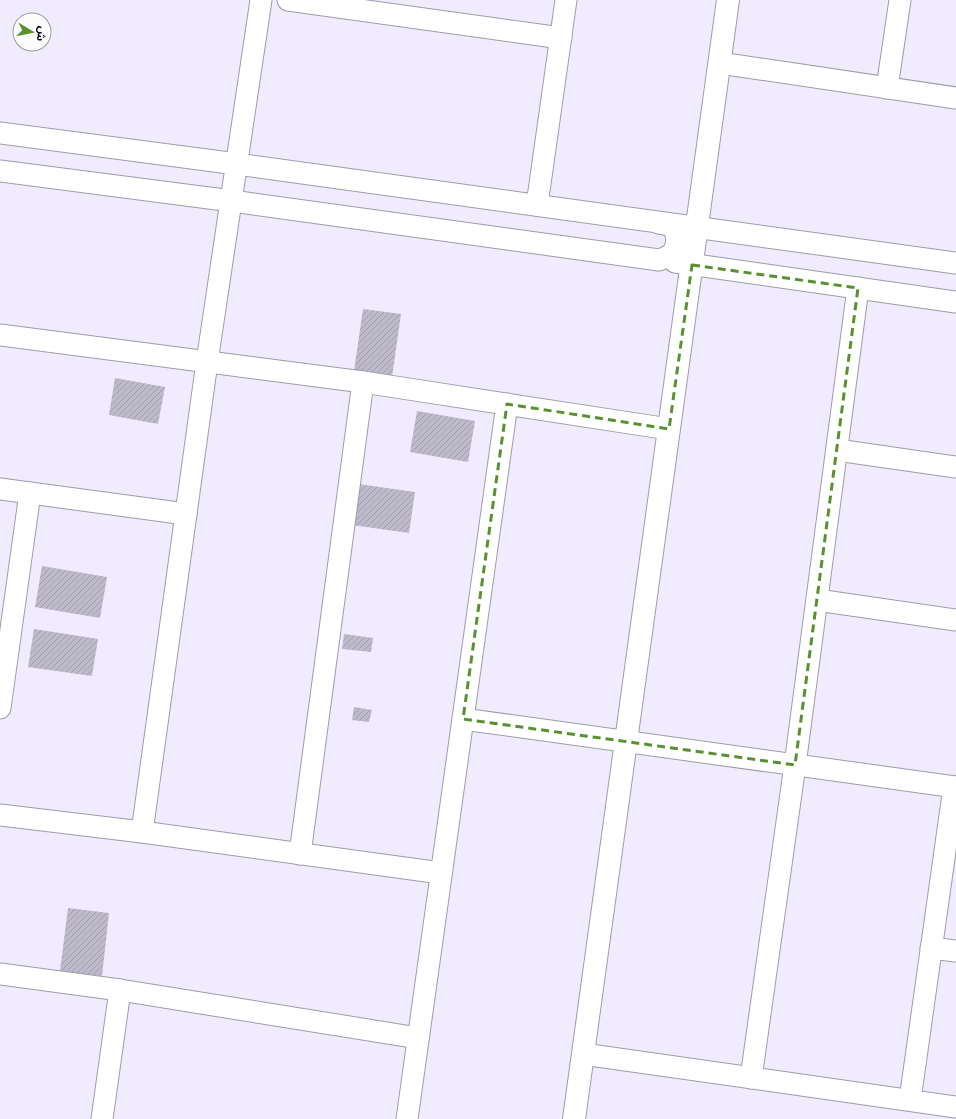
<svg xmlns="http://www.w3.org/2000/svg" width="956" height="1119" font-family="Poppins,'Noto Sans Arabic',sans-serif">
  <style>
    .building { fill: url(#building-hatch) }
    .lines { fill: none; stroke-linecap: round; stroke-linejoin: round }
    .minor-casing { stroke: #9f9bab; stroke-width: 23 }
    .tertiary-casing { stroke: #9f9bab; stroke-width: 24 }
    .minor { stroke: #fff; stroke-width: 21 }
    .tertiary { stroke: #fff; stroke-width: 22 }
    .marked { fill: none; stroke: #589230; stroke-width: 3; stroke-dasharray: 8 5; stroke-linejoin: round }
  </style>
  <defs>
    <pattern id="building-hatch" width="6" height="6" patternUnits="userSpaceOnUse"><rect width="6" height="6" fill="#bebacb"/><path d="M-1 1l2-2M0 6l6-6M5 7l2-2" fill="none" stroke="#a29fad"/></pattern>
  </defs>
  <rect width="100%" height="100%" fill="#f0ecfe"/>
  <g class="building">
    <path d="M363 309 401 314 392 377 354 371Z"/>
    <path d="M115 378 165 387 158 424 109 415Z"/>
    <path d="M417 411 475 421 468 462 410 452Z"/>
    <path d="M351 483 415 492 409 533 345 524Z"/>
    <path d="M42 566 107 577 100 618 35 607Z"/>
    <path d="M34 629 98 639 92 676 28 667Z"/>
    <path d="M344 634 373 638 371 652 342 649Z"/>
    <path d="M354 707 372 710 369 722 352 720Z"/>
    <path d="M68 908 109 913 102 976 60 971Z"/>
  </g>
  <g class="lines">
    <g class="minor-casing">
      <g id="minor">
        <path d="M288 0 561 38"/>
        <path d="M720 63 956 98"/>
        <path d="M887 88 900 0"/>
        <path d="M0 133 237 164 956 263"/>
        <path d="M0 171 232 201 659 260C664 258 669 257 673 252 678 245 678 233 672 227 669 224 663 224 659 223"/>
        <path d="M537 205 566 0"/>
        <path d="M675 262 956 302"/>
        <path d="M0 335 363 382 669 429"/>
        <path d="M837 450 956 467"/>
        <path d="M0 489 186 514"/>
        <path d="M817 600 956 620"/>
        <path d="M0 708 30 493"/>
        <path d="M463 719 956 787"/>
        <path d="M0 815 142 832 441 873"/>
        <path d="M142 832 207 362 261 0"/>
        <path d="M300 854 363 382"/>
        <path d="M931 948 956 951"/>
        <path d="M0 974 120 990 418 1038"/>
        <path d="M583 1054 956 1107"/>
        <path d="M751 1078 795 765 858 288"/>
        <path d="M910 1100 954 787"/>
        <path d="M102 1119 120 990"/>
        <path d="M407 1119 507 404"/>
      </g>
    </g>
    <g class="tertiary-casing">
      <path id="tertiary" d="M574 1119 728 0"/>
    </g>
    <use href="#minor" class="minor"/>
    <use href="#tertiary" class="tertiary"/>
  </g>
  <path class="marked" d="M692 265 858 288 795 765 463 719 507 404 669 429Z"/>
  <g transform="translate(32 32) rotate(100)"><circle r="19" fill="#fcfcfc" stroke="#9d9c9e"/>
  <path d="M0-3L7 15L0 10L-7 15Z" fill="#589230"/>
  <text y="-6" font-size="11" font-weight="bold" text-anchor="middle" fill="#0e0c12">ش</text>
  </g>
</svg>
